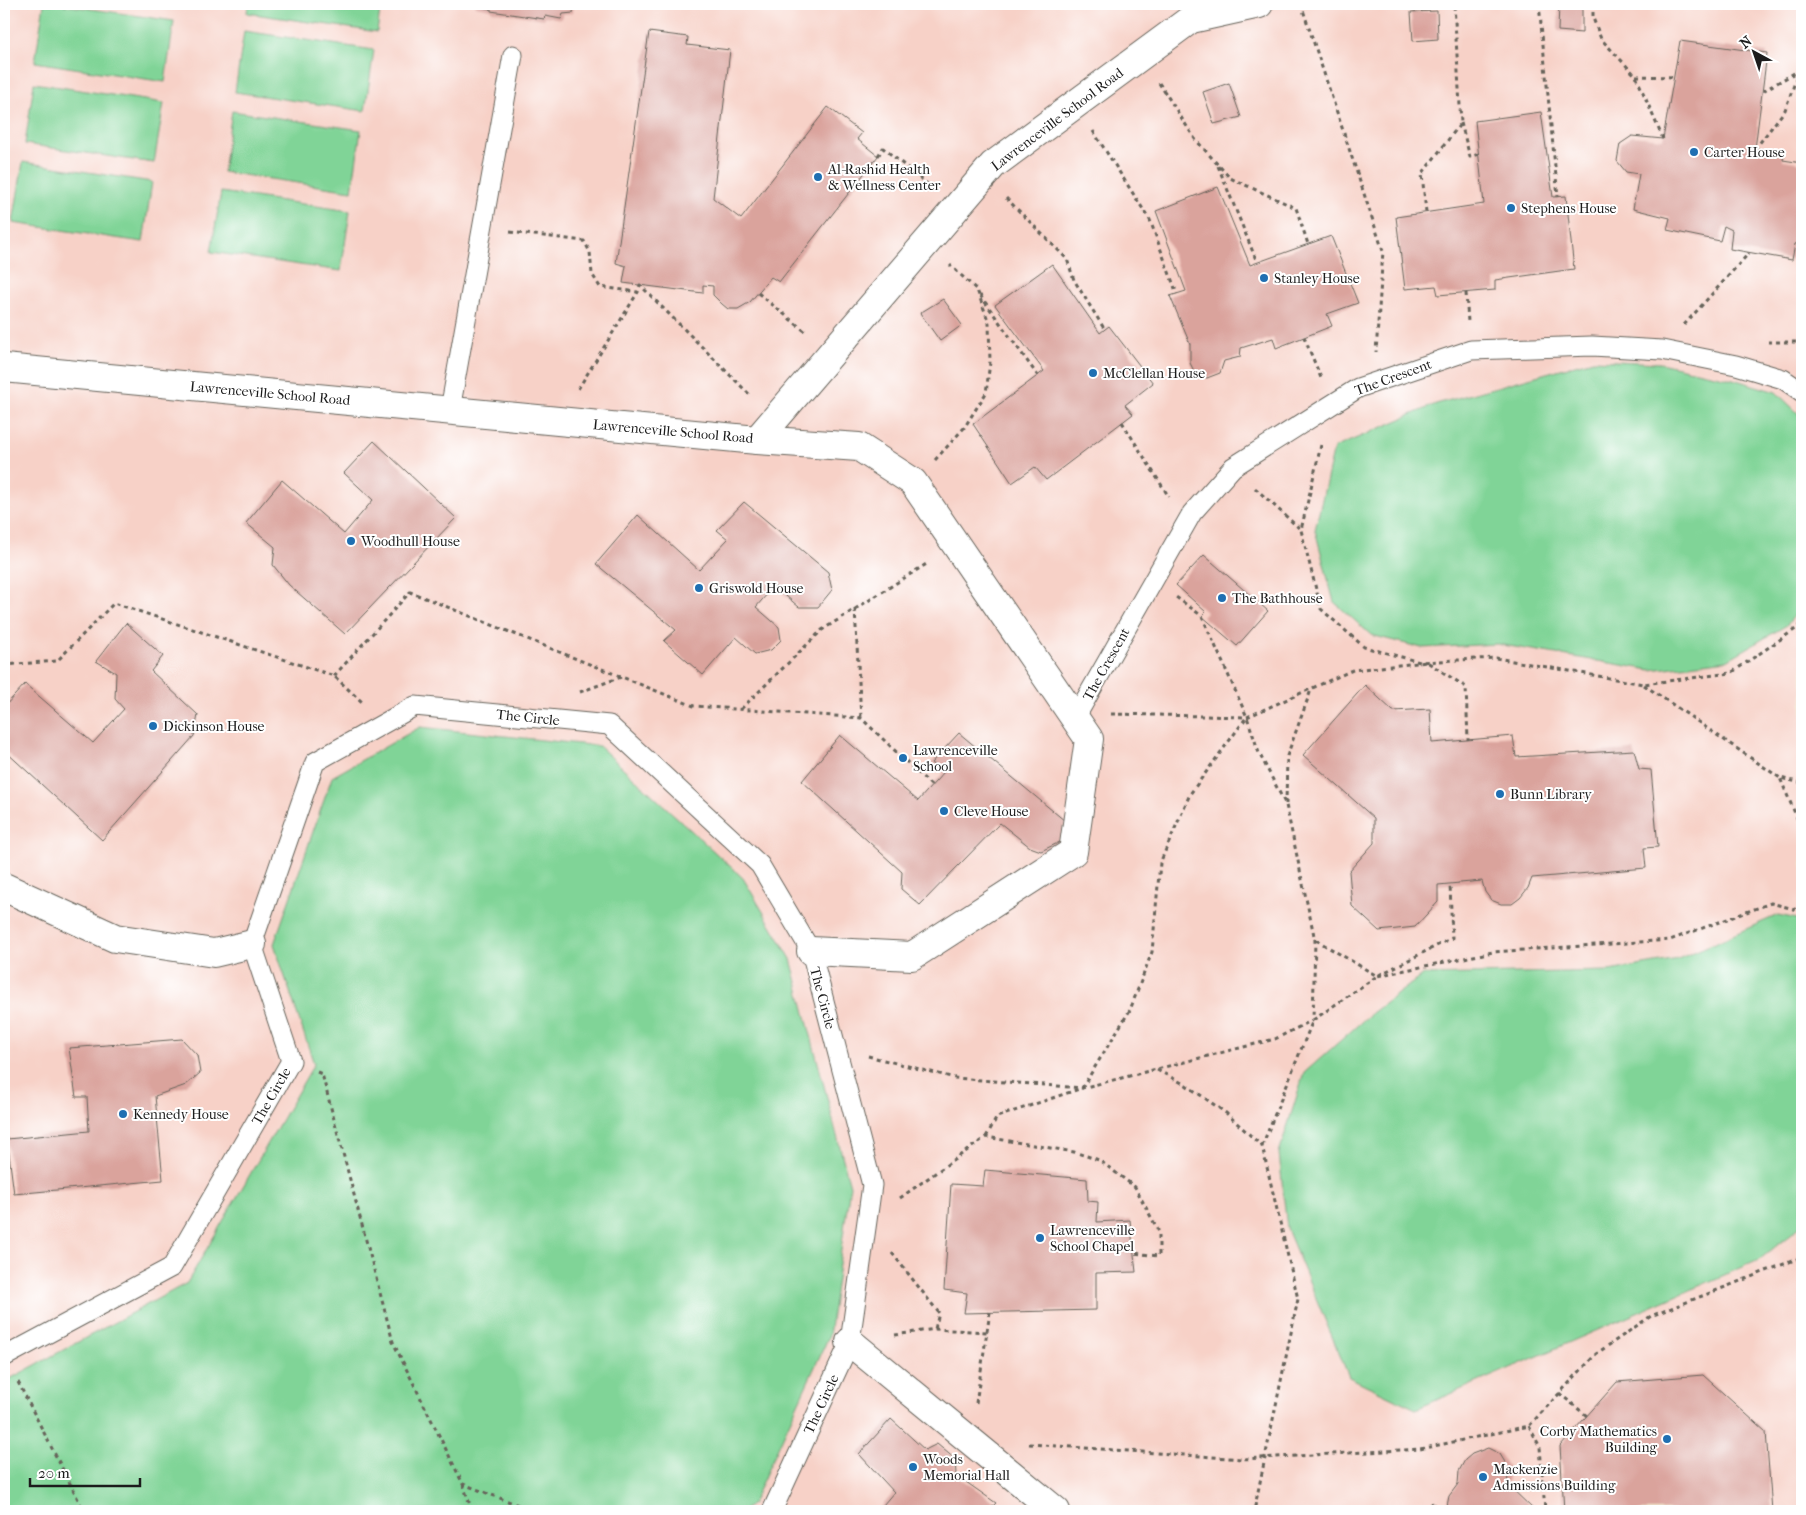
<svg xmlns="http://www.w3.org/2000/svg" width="1806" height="1515" font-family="'IM FELL French Canon',serif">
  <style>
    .built { fill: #f7d1c7 }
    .grass { fill: #80d497; stroke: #4e785a }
    .building { fill: #daa39c }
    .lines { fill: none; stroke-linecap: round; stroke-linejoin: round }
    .lane-casing { stroke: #66635a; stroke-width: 21 }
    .street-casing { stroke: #66635a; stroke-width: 30 }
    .path { stroke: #66635a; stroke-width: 3; stroke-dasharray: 4 4; stroke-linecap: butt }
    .lane { stroke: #fff; stroke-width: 19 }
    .street { stroke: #fff; stroke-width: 28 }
    .poi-dot { fill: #1f6fb2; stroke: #fff; stroke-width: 2 }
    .labels { text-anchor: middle; stroke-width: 4; stroke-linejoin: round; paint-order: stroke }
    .street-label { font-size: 14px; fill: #1c1c1c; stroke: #fff }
    .poi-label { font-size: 14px; fill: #1c1c1c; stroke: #fff; text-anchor: start }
  </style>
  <rect width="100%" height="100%" fill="#fff"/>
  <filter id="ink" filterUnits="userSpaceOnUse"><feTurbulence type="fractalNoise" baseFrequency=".02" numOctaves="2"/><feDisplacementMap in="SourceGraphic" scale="10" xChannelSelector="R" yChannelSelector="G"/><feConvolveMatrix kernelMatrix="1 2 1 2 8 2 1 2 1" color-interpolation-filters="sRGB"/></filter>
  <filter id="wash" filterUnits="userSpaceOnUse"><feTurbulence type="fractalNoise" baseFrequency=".0096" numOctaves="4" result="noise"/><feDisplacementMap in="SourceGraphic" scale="20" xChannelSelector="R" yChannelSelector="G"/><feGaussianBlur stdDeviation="1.12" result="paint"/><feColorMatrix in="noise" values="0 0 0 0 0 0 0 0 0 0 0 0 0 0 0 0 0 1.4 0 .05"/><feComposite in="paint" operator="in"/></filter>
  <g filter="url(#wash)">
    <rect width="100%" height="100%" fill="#f0e7cc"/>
    <rect class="built" x="4" y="4" width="1798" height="1507"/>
    <g class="grass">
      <path d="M44 4H57L174 21 165 82 35 62Z"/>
      <path d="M248 4H381L377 32 247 13Z"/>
      <path d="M244 31 374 50 365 111 235 92Z"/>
      <path d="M34 83 164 103 154 163 25 144Z"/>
      <path d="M232 111 361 130 352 191 223 172Z"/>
      <path d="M23 162 152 182 143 242 13 223Z"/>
      <path d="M221 192 350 211 341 271 211 252Z"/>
      <path d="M1593 360 1660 363 1733 379 1776 392 1802 417V606L1787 625 1727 660 1651 670 1497 644 1422 648 1371 635 1334 602 1315 530 1334 448 1436 404Z"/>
      <path d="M420 727 599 746 743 878 791 959 850 1186 829 1336 752 1504 743 1511H4V1382L187 1283 314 1064 274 944 332 777Z"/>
      <path d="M1778 915 1802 920V1225L1759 1260 1416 1409 1349 1377 1287 1229 1279 1153 1304 1073 1368 1016 1423 975 1609 971 1678 959Z"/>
    </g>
    <g id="blocks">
      <g class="building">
        <path d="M475 4H574L573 13 563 14 561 19 545 16 544 19 491 11V9L475 6Z"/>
        <path d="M1559 4H1582V33L1558 31Z"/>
        <path d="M1437 11 1438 39 1413 41 1411 12Z"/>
        <path d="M649 32 688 37 687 45 730 50 713 198 741 219 828 107 862 133 857 139 878 156 779 282 771 277 750 302 738 309H728L722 304 713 295V286L703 285V293L623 283 626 266 616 263Z"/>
        <path d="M1680 41 1767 53 1755 149 1784 154 1783 160 1802 163V242L1795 244 1792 260 1730 249 1732 230 1724 226 1720 241 1667 230 1670 218 1633 209 1639 174 1626 172 1617 161 1620 144 1632 136 1663 139Z"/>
        <path d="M1229 83 1241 117 1214 124 1203 92Z"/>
        <path d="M1541 112 1553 197 1566 196 1574 269 1495 280V290L1438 295 1436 286 1405 289 1396 217 1484 204 1475 121Z"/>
        <path d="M1218 187 1250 265 1331 236 1358 303 1327 314 1332 326 1276 348 1273 338 1241 348 1240 357 1224 361 1220 373 1207 378 1195 373 1190 363V344L1170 296 1186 291 1156 211Z"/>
        <path d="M1052 264 1100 333 1109 326 1153 383 1125 405 1133 414 1046 480 1035 467 1012 483 973 424 1044 371 995 305Z"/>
        <path d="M943 299 962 325 940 341 920 313Z"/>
        <path d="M374 441 456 518 345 634 289 585 273 565 275 547 246 523 282 480 344 534 373 500 344 473Z"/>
        <path d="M744 502 828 572 832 590 818 607H799L774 586 756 607 779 627 781 640 771 650 755 654 736 637 703 675 664 641 676 630 596 564 638 515 699 570 728 539 717 530Z"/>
        <path d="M1204 555 1268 611 1237 646 1202 616 1206 612 1176 585Z"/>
        <path d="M126 623 163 656 151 671 198 715 194 736 102 840 4 750V707L25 684 93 743 124 709 115 699 116 673 96 661Z"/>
        <path d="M1365 685 1393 711 1430 709 1432 743 1513 736 1516 757 1634 750 1639 769 1651 770 1658 847 1644 848 1646 868 1532 878 1528 888 1520 898 1512 904H1501L1491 900 1485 892 1482 881 1438 885V902L1415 927 1379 931 1352 906 1349 871 1374 843V818L1303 755Z"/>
        <path d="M959 733 1065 821 1062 841 1041 851 1030 847 1000 823 920 905 901 889 902 872 802 781 840 735 918 801 944 772 931 763Z"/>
        <path d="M182 1039 197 1055 200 1073 186 1085 155 1096 163 1180 14 1194 7 1139 89 1131 87 1097H76L69 1048Z"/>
        <path d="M985 1170 1087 1179 1088 1201 1098 1202 1097 1222 1130 1220 1136 1272 1096 1273V1310L964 1313 967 1293 944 1290 951 1184 983 1186Z"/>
        <path d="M1703 1375 1766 1432 1772 1511H1564L1560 1446 1617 1382Z"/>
        <path d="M891 1419 925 1450 937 1444 955 1459 956 1475 996 1503 988 1511H878L894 1492 859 1454Z"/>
        <path d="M1488 1448 1500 1454 1509 1469 1507 1484 1534 1510 1533 1511H1446L1449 1496 1458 1484 1459 1471 1465 1460 1472 1454Z"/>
        <path d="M1432 1502 1443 1511H1423Z"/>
      </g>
    </g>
  </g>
  <g filter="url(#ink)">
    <use href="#blocks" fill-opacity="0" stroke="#66635a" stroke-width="1"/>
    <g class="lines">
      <g class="lane-casing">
        <g id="lane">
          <path d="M450 410 513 55"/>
          <path d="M1075 718 1192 513 1233 467 1358 388 1471 350 1592 346 1662 350 1736 365 1783 379 1802 392"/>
          <path d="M4 1357 172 1267 291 1061 252 944 315 762 415 706 609 725 760 865 811 951 872 1185 850 1342 772 1511"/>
        </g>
      </g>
      <g class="street-casing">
        <g id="street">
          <path d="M4 368 757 440 993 165 1191 19 1259 4"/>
          <path d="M757 440 859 447 913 482 1089 739 1073 852 912 956 811 951"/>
          <path d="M4 887 115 938 214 953 252 944"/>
          <path d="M850 1342 1056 1511"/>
        </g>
      </g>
      <g class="path">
        <path d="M1301 4 1383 251 1376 352"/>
        <path d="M1539 4 1558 197"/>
        <path d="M1593 4V18L1601 39 1636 76 1663 139"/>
        <path d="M1636 76 1673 77"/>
        <path d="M1159 83 1195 139 1230 178 1296 208 1308 244"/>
        <path d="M1763 91 1798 71"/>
        <path d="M1461 123 1470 157 1479 154"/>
        <path d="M1093 131 1150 220 1177 294"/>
        <path d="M1755 149 1785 110 1799 71 1802 48"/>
        <path d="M878 156 883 148 931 187"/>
        <path d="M1218 166 1257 262"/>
        <path d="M1006 198 1067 259 1074 280 1105 330"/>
        <path d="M1426 212 1422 174 1461 123 1454 4"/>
        <path d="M510 232 584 241 590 252 592 274 600 287 638 292 640 285 751 396"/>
        <path d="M758 293 806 332"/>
        <path d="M1466 293 1468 322"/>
        <path d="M980 295 1038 376"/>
        <path d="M1684 325 1749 253"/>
        <path d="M1304 337 1321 378"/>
        <path d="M1768 342H1802"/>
        <path d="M578 389 638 292"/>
        <path d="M1122 422 1169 497"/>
        <path d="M1321 445 1301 530 1321 609 1364 647 1420 662 1496 658 1643 684 1731 673 1797 628 1802 622"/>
        <path d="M935 460 964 428 986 393 990 362 989 323 977 290 950 265"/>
        <path d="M1255 488 1300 529"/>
        <path d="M855 609 861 718"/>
        <path d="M4 665 57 661 114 603 334 676 362 702"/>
        <path d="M334 676 410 592 694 706 861 718 932 786"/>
        <path d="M1644 685 1780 778"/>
        <path d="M580 692 621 677"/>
        <path d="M741 709 822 630 928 563"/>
        <path d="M1111 714 1247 717 1353 670 1427 662 1466 687 1468 740"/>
        <path d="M1802 783 1780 778 1800 825 1802 836"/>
        <path d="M1286 804 1287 756 1311 690"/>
        <path d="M1316 940 1377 976 1493 952 1670 940 1771 903 1802 911"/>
        <path d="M868 1056 955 1078 1082 1088 1275 1039 1313 1020 1315 940 1286 805 1259 753 1247 717 1202 616 1176 597"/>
        <path d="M1157 1070 1186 1085 1226 1113 1262 1146 1298 1299 1254 1511"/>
        <path d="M317 1072 322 1074 393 1342 463 1484 534 1511"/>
        <path d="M986 1137 997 1117 1082 1088 1130 1010 1152 952 1160 863 1190 794 1246 718"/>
        <path d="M1262 1146 1313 1020 1377 976 1452 938 1450 884"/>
        <path d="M900 1198 986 1137 1074 1152 1099 1160 1135 1187 1159 1232V1256L1133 1253"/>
        <path d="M892 1253 939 1313 935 1329"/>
        <path d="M895 1335 935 1329 987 1332"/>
        <path d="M18 1382 84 1511"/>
        <path d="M1559 1393 1587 1416"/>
        <path d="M976 1403 990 1312"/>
        <path d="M1529 1426 1540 1447 1545 1511"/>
        <path d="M1029 1444 1242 1459 1420 1449 1529 1426 1596 1354 1651 1316 1802 1257"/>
        <path d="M463 1484 472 1511"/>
      </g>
      <use href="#lane" class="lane"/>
      <use href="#street" class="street"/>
    </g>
  </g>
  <g class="poi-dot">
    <circle cx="1694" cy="152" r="5"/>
    <circle cx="818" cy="177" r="5"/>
    <circle cx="1511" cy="208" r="5"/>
    <circle cx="1264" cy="278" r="5"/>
    <circle cx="1093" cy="373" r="5"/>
    <circle cx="351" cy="541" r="5"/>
    <circle cx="699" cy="588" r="5"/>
    <circle cx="1222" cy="598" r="5"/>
    <circle cx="153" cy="726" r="5"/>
    <circle cx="903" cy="758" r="5"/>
    <circle cx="1500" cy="794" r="5"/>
    <circle cx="944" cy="811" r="5"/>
    <circle cx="123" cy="1114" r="5"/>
    <circle cx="1040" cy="1238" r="5"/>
    <circle cx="1667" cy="1439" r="5"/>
    <circle cx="913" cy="1467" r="5"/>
    <circle cx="1483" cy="1477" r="5"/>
  </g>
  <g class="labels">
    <g class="street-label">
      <text transform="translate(1057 119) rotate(-37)" y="5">Lawrenceville School Road</text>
      <text transform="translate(1393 377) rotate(-20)" y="5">The Crescent</text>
      <text transform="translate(270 393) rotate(5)" y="5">Lawrenceville School Road</text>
      <text transform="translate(673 431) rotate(5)" y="5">Lawrenceville School Road</text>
      <text transform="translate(1106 664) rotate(-61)" y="5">The Crescent</text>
      <text transform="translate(528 717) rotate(6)" y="5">The Circle</text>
      <text transform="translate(823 998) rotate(75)" y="5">The Circle</text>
      <text transform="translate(271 1096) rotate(-60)" y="5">The Circle</text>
      <text transform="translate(821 1404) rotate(-65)" y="5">The Circle</text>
    </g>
    <g class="poi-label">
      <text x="1704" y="157">Carter House</text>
      <text x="828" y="174">Al-Rashid Health<tspan x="828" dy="16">&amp; Wellness Center</tspan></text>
      <text x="1521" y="213">Stephens House</text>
      <text x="1274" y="283">Stanley House</text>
      <text x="1103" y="378">McClellan House</text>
      <text x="361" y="546">Woodhull House</text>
      <text x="709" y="593">Griswold House</text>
      <text x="1232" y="603">The Bathhouse</text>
      <text x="163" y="731">Dickinson House</text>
      <text x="913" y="755">Lawrenceville<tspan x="913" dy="16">School</tspan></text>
      <text x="1510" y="799">Bunn Library</text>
      <text x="954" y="816">Cleve House</text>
      <text x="133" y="1119">Kennedy House</text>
      <text x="1050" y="1235">Lawrenceville<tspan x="1050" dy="16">School Chapel</tspan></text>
      <text x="1657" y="1436" text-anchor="end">Corby Mathematics<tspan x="1657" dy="16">Building</tspan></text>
      <text x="923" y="1464">Woods<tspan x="923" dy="16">Memorial Hall</tspan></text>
      <text x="1493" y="1474">Mackenzie<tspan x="1493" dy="16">Admissions Building</tspan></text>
    </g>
  </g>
  <rect width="1806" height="1515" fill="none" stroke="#fff" stroke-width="20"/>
  <g transform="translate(1754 52) rotate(320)" stroke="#ffffff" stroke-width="4" paint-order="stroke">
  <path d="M0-4L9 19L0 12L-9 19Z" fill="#1c1c1c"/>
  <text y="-8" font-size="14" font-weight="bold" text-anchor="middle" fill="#1c1c1c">N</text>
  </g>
  <path d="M30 1478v8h110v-8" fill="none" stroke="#1c1c1c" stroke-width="2.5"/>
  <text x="38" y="1478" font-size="15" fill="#1c1c1c" stroke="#ffffff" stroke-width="4" paint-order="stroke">20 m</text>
</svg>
